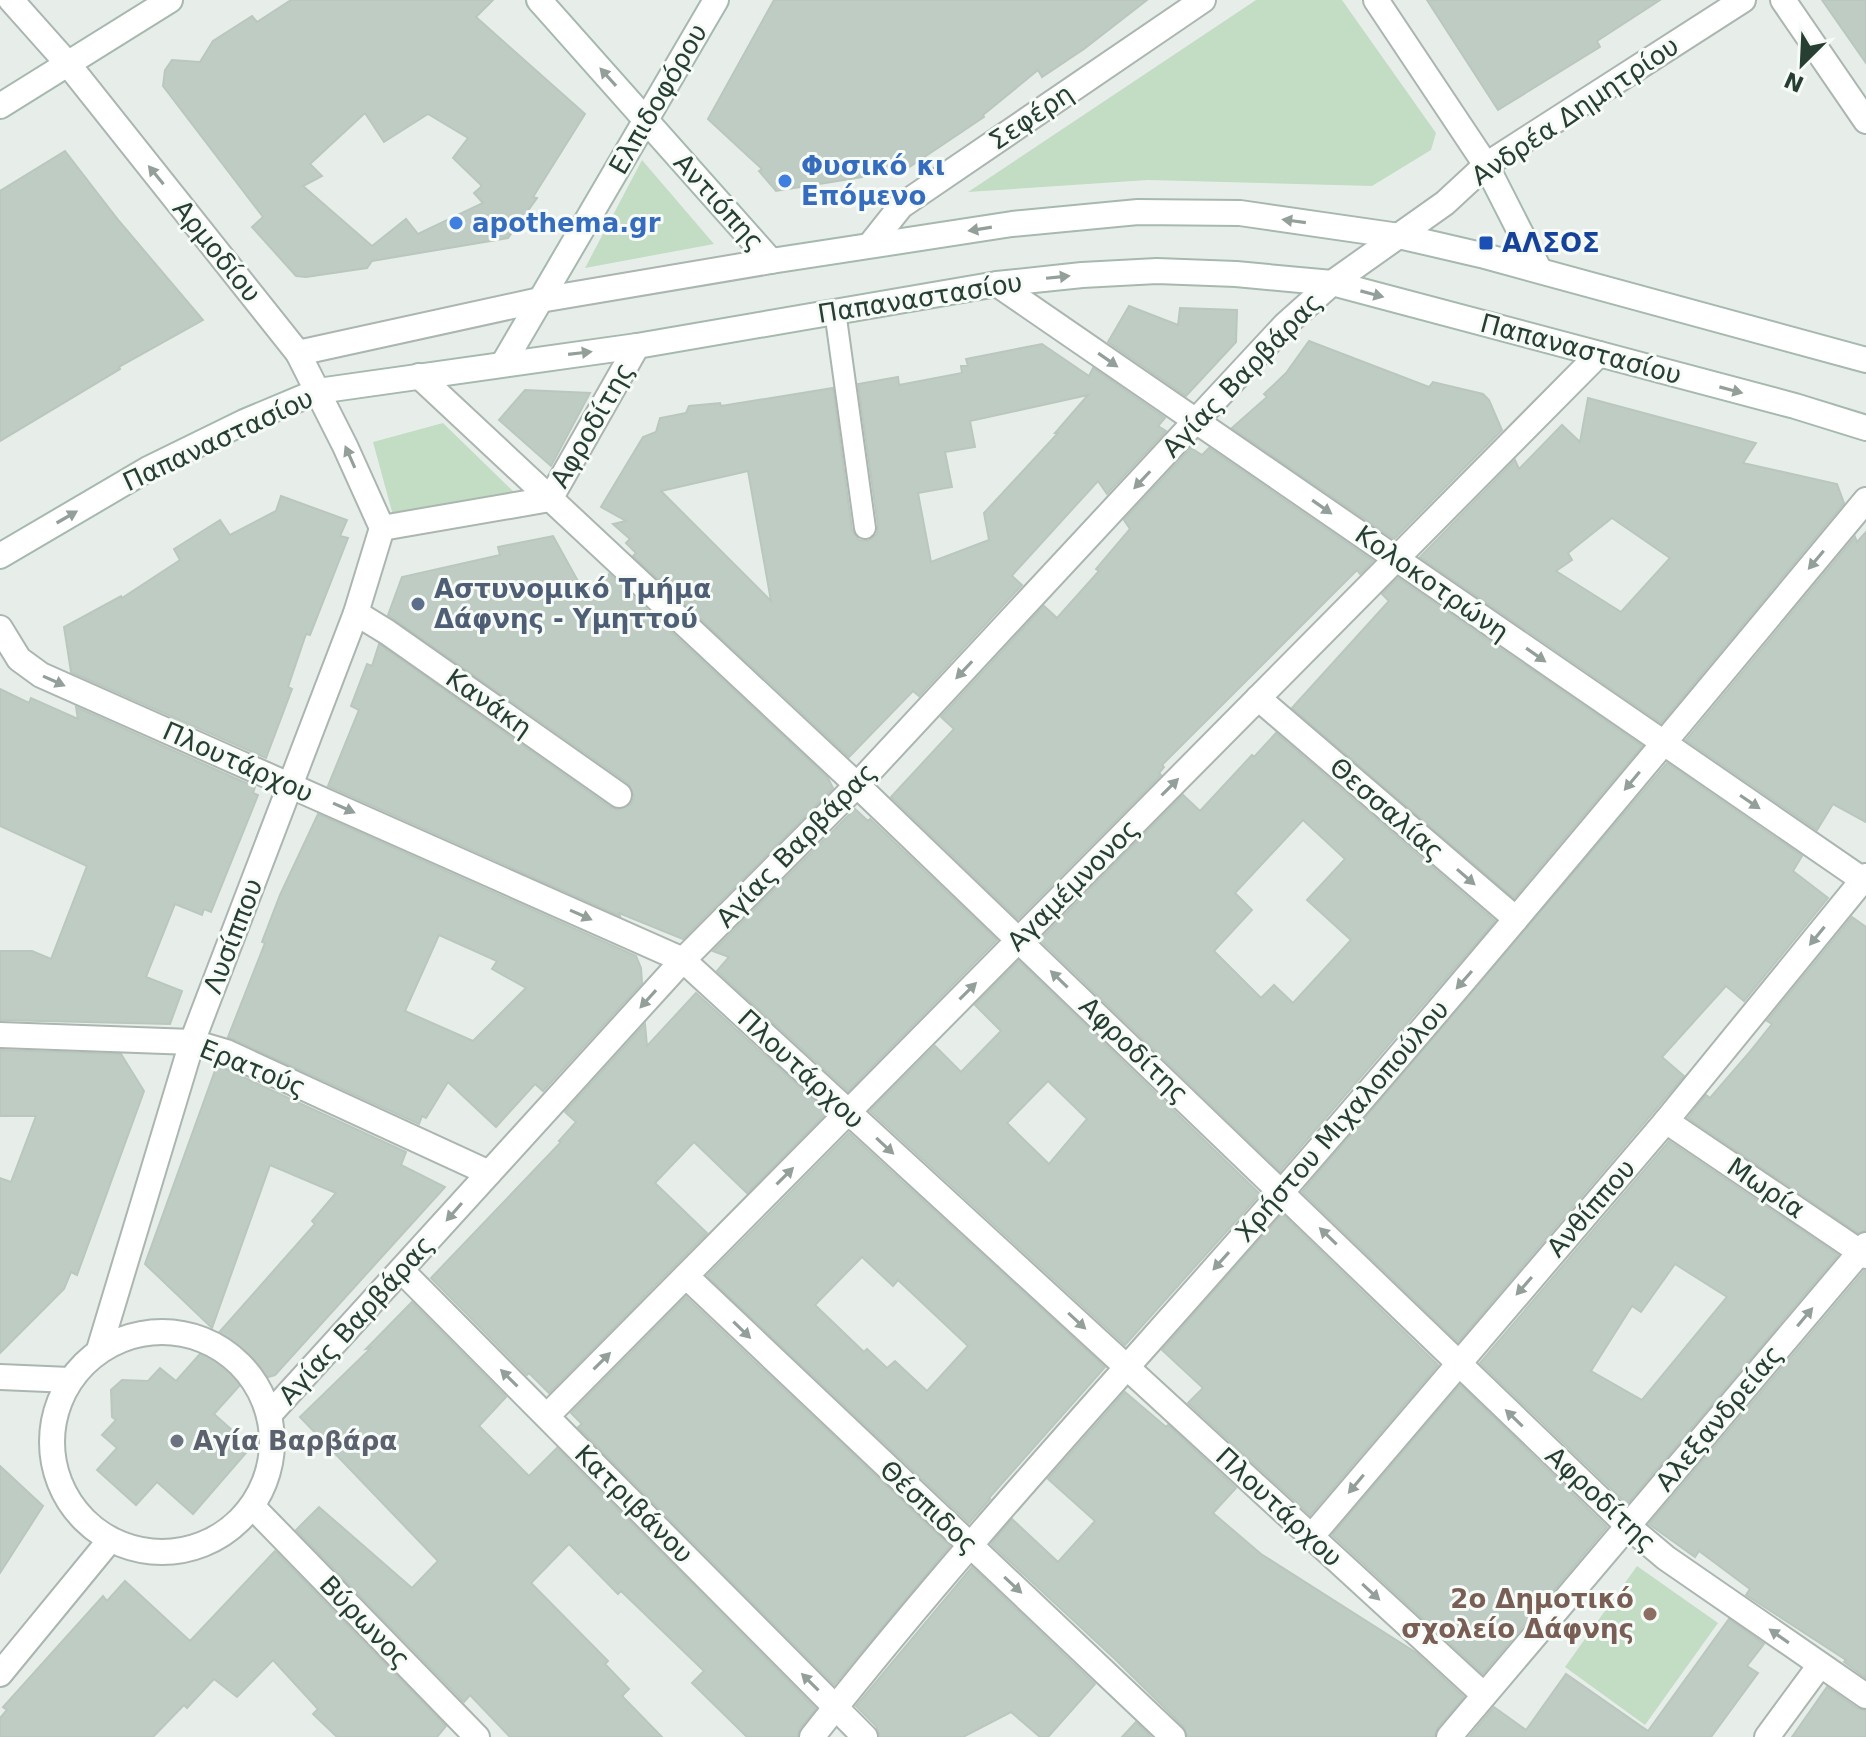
<svg xmlns="http://www.w3.org/2000/svg" width="1866" height="1737" font-family="'DejaVu Sans',sans-serif">
  <style>
    .green { fill: #c2ddc3 }
    .building { fill: #bfccc4; stroke: #bac7be; stroke-width: 2; fill-rule: evenodd }
    .lines { fill: none; stroke-linecap: round; stroke-linejoin: round }
    .lane-casing { stroke: #aab6af; stroke-width: 24 }
    .street-casing { stroke: #aab6af; stroke-width: 28 }
    .secondary-casing { stroke: #a6b9ae; stroke-width: 28 }
    .lane { stroke: #fff; stroke-width: 20 }
    .street { stroke: #fff; stroke-width: 24 }
    .secondary { stroke: #fff; stroke-width: 24 }
    .oneway { fill: #939f99 }
    .shop-dot { fill: #3f7fe0; stroke: #f7fbf8; stroke-width: 3 }
    .transit-dot { fill: #1a4fb4; stroke: #f7fbf8; stroke-width: 3 }
    .service-dot { fill: #5c6f8a; stroke: #f7fbf8; stroke-width: 3 }
    .worship-dot { fill: #6b7280; stroke: #f7fbf8; stroke-width: 3 }
    .education-dot { fill: #8d6e63; stroke: #f7fbf8; stroke-width: 3 }
    .labels { text-anchor: middle; stroke-width: 6; stroke-linejoin: round; paint-order: stroke }
    .street-label { font-size: 26px; fill: #273f33; stroke: #f7fbf8 }
    .shop-label { font-size: 26px; font-weight: bold; fill: #366cbe; stroke: #f7fbf8; text-anchor: start }
    .transit-label { font-size: 26px; font-weight: bold; fill: #164399; stroke: #f7fbf8; text-anchor: start }
    .service-label { font-size: 26px; font-weight: bold; fill: #4e5e75; stroke: #f7fbf8; text-anchor: start }
    .worship-label { font-size: 26px; font-weight: bold; fill: #5b616d; stroke: #f7fbf8; text-anchor: start }
    .education-label { font-size: 26px; font-weight: bold; fill: #785e54; stroke: #f7fbf8; text-anchor: end }
  </style>
  <rect width="100%" height="100%" fill="#e7eee9"/>
  <g class="green">
    <path d="M1256 0H1342L1436 133 1431 150 1372 186 1148 180 968 192Z"/>
    <path d="M642 160 714 244 585 268Z"/>
    <path d="M443 423 519 497 394 519 373 442Z"/>
    <path d="M1637 1566 1718 1623 1645 1725 1565 1667Z"/>
  </g>
  <g class="building">
    <path d="M291 0H493L476 17 585 114 533 197 537 198 508 238 372 261 367 268 306 277 296 276 252 227 263 217 163 86 165 70 172 60 200 62 213 41 252 16 257 22ZM365 113 384 142 428 114 468 138 453 158 482 186 474 193 483 203 418 234 406 219 372 246 303 186 322 176 310 164Z"/>
    <path d="M774 0H1147L1084 49 1042 77 1038 70 983 115 984 117 902 172 864 167 862 177 776 191 759 171 762 169 708 119Z"/>
    <path d="M1427 0H1660L1597 41 1600 47 1498 110Z"/>
    <path d="M1822 0H1866V63Z"/>
    <path d="M65 151 119 221 203 320 119 367 120 369 0 441V191Z"/>
    <path d="M1129 306 1178 325 1180 308 1237 310 1236 342 1186 396 1108 342Z"/>
    <path d="M1309 341 1429 387 1433 382 1483 394 1489 400 1502 430 1394 539 1232 428 1267 397 1264 394 1286 373Z"/>
    <path d="M1042 344 1089 376 1093 368 1165 418 1158 426 1166 431 1107 494 1098 481 1016 571 1012 576 1022 585 919 696 913 691 849 757 633 556 636 553 626 543 630 539 613 524 626 521 601 507 643 437 656 432 660 418 686 413 689 406 720 403 721 406 833 388 852 530 859 540 868 541 877 534 878 526 858 384 898 377 899 385 962 373 961 366H968L966 359ZM1088 395 1055 433H1058L984 513 989 540 931 562 918 493 952 487 945 452 975 447 970 421ZM748 471 771 601 661 491Z"/>
    <path d="M525 390 590 393 551 466 499 420Z"/>
    <path d="M1588 398 1756 443 1743 463 1837 484 1844 503 1661 723 1420 557 1515 460 1519 469 1562 425 1580 442ZM1612 518 1670 558 1621 612 1556 571 1572 560 1568 553Z"/>
    <path d="M1191 448 1202 455 1209 448 1373 561 1360 574 1357 570 1162 765 1164 767 1159 773 1161 775 1018 919 891 797 954 729 941 717 1044 606 1057 618 1099 571 1096 569 1130 529 1124 520Z"/>
    <path d="M281 496 347 520 340 536 348 538 310 635 306 634 288 687 292 689 266 758 71 672 64 627 121 596 122 598 180 560 174 549 220 520 230 535 276 511Z"/>
    <path d="M1866 532V822L1833 804 1817 830 1686 740 1855 537 1857 542Z"/>
    <path d="M553 536 584 592 609 574 828 778 833 788 683 939 619 913 620 916 328 786 359 710 351 706 367 664 372 666 379 644 610 807 618 810 631 804 634 796 628 783 388 615 402 577 500 555 498 547Z"/>
    <path d="M1398 578 1642 746 1514 898 1292 708 1389 601 1382 594Z"/>
    <path d="M0 689 29 703 31 698 78 719 76 707 255 787 253 793 258 795 211 912 204 909 202 915 175 904 146 977 182 991 170 1024 0 1020V951H32L51 959 87 866 0 826Z"/>
    <path d="M1276 733 1495 921 1280 1171 1040 940 1183 795 1200 811 1252 755 1254 757ZM1303 820 1345 859 1307 900 1351 940 1293 1003 1274 985 1261 998 1214 951 1252 910 1235 893Z"/>
    <path d="M1667 763 1802 856 1793 871 1828 898 1744 1001 1726 986 1662 1057 1684 1076 1458 1342 1302 1192Z"/>
    <path d="M855 809 868 821 870 819 997 940 848 1091 717 971 729 957 713 951Z"/>
    <path d="M318 814 636 956 641 968 642 983 543 1091 535 1084 496 1127 448 1082 426 1118 422 1116 419 1124 228 1037 265 943 262 942 280 895ZM439 935 497 961 492 969 526 988 473 1041 405 1011Z"/>
    <path d="M1852 917 1866 927V1230L1858 1233 1688 1118 1706 1095 1710 1098 1748 1054 1772 1024 1767 1021Z"/>
    <path d="M1019 961 1260 1194 1125 1345 870 1111 935 1046 961 1072 1001 1031 975 1005ZM1048 1081 1087 1119 1049 1164 1007 1123Z"/>
    <path d="M696 993 827 1112 747 1193 694 1142 655 1183 707 1233 549 1393 529 1373 527 1375 431 1278 561 1142 559 1141 576 1122 565 1112 645 1024 647 1046Z"/>
    <path d="M0 1050 121 1054 144 1091 77 1275 71 1272 64 1289 0 1353V1178L11 1182 36 1116H0Z"/>
    <path d="M217 1065 406 1152 401 1165 445 1187 275 1375 265 1378 249 1375 214 1414 251 1447 193 1514 157 1482 136 1505 97 1470 117 1448 102 1435 116 1420 112 1417 111 1390 122 1380 148 1381 160 1368 176 1381 315 1224 312 1221 336 1193 270 1165 212 1328 145 1264Z"/>
    <path d="M849 1133 1105 1367 989 1498 990 1499 969 1523 707 1276ZM862 1257 893 1286 898 1280 968 1346 927 1391 895 1361 887 1368 867 1349 864 1352 815 1305Z"/>
    <path d="M1669 1141 1838 1255 1627 1504 1480 1363ZM1675 1264 1727 1297 1642 1400 1591 1371 1632 1306 1641 1312Z"/>
    <path d="M1282 1214 1438 1365 1310 1515 1188 1403 1203 1388 1162 1350Z"/>
    <path d="M1864 1271H1866V1678L1844 1662 1846 1660 1746 1595 1750 1589 1699 1551 1695 1557 1649 1524Z"/>
    <path d="M686 1297 950 1546 834 1685 578 1427 582 1424 571 1413Z"/>
    <path d="M412 1302 506 1397 479 1426 529 1476 557 1448 816 1709 800 1728 797 1737H747L692 1683 704 1671 621 1591 618 1594 569 1544 531 1583 608 1661 605 1664 629 1689 622 1696 662 1737H510L470 1695 464 1702 296 1530 319 1507 412 1588 438 1561 300 1417 371 1348 366 1349Z"/>
    <path d="M1460 1385 1607 1527 1483 1674 1332 1535Z"/>
    <path d="M1125 1392 1166 1427 1168 1425 1236 1488 1213 1513 1261 1554 1415 1652 1464 1697 1438 1727 1434 1737H1188L1183 1726 1116 1660 991 1544 1012 1519 1058 1562 1095 1521 1048 1479Z"/>
    <path d="M0 1466 43 1506 0 1573Z"/>
    <path d="M275 1551 446 1726 437 1737H337L313 1714 318 1709 273 1660 237 1697 214 1679 187 1708 184 1705 153 1737H0V1718L7 1710 3 1707 103 1596 107 1601 125 1581 190 1641Z"/>
    <path d="M972 1567 1095 1684 1048 1737H1040L1011 1712 963 1737H880L876 1726 856 1706Z"/>
    <path d="M1729 1619 1764 1644 1747 1666 1758 1673 1711 1737H1469L1494 1707 1526 1730 1566 1674 1648 1731Z"/>
    <path d="M1827 1687 1857 1708 1866 1711V1737H1792Z"/>
    <path d="M1136 1722 1151 1737H1122Z"/>
  </g>
  <g class="lines">
    <g class="lane-casing">
      <path id="lane" d="M835 311 865 528"/>
    </g>
    <g class="street-casing">
      <g id="street">
        <path d="M11 0 68 64 298 353 345 446 382 528"/>
        <path d="M1376 0 1486 165"/>
        <path d="M1783 0 1866 121"/>
        <path d="M870 245 901 206 1203 0"/>
        <path d="M997 284 1866 882"/>
        <path d="M298 353 540 300 771 261"/>
        <path d="M419 376 857 785 1628 1526 1666 1558 1866 1696"/>
        <path d="M550 499 637 346"/>
        <path d="M382 528 550 499"/>
        <path d="M356 613 387 632 619 795"/>
        <path d="M0 628 19 659 41 675 683 960 1484 1695"/>
        <path d="M1258 698 1516 919"/>
        <path d="M0 1035 192 1042 226 1052 489 1173"/>
        <path d="M1666 1121 1866 1256"/>
        <path d="M402 1271 865 1737"/>
        <path d="M686 1276 1173 1737"/>
        <circle cx="162" cy="1442" r="110"/>
        <path d="M99 1350 192 1042 356 613 382 528"/>
        <path d="M0 1377 70 1380"/>
        <path d="M269 1415 683 960 857 785 1285 325 1332 283 1445 203 1486 165 1743 0"/>
        <path d="M547 1416 1599 354"/>
        <path d="M253 1507 477 1737"/>
        <path d="M1311 1537 1666 1121 1866 876"/>
        <path d="M0 1674 110 1540"/>
        <path d="M812 1737C960 1548 1124 1373 1281 1193 1480 965 1673 732 1866 500"/>
        <path d="M1449 1737 1866 1245"/>
        <path d="M1767 1737 1820 1665"/>
      </g>
    </g>
    <g class="secondary-casing">
      <g id="secondary">
        <path d="M539 0 771 261 1012 224 1138 212 1240 213 1399 236 1481 255 1866 360"/>
        <path d="M0 106 170 0"/>
        <path d="M1486 165 1539 269"/>
        <path d="M503 364 716 0"/>
        <path d="M0 556 148 469 244 422 318 391 637 346 997 284 1082 275 1157 271 1236 274 1332 283 1795 406 1866 428"/>
      </g>
    </g>
    <use href="#lane" class="lane"/>
    <use href="#street" class="street"/>
    <use href="#secondary" class="secondary"/>
  </g>
  <defs><path id="oneway-solid" d="M-6-.8H1V-3.2L6.5 0L1 3.2V.8H-6Z" transform="scale(2)"/></defs>
  <g class="oneway">
    <use href="#oneway-solid" transform="translate(608 77) rotate(-132)"/>
    <use href="#oneway-solid" transform="translate(156 175) rotate(-129)"/>
    <use href="#oneway-solid" transform="translate(1294 221) rotate(-172)"/>
    <use href="#oneway-solid" transform="translate(980 229) rotate(171)"/>
    <use href="#oneway-solid" transform="translate(1058 277) rotate(-6)"/>
    <use href="#oneway-solid" transform="translate(1372 294) rotate(15)"/>
    <use href="#oneway-solid" transform="translate(580 353) rotate(-7)"/>
    <use href="#oneway-solid" transform="translate(1108 360) rotate(35)"/>
    <use href="#oneway-solid" transform="translate(1731 390) rotate(15)"/>
    <use href="#oneway-solid" transform="translate(350 457) rotate(-114)"/>
    <use href="#oneway-solid" transform="translate(1142 480) rotate(133)"/>
    <use href="#oneway-solid" transform="translate(1322 507) rotate(35)"/>
    <use href="#oneway-solid" transform="translate(67 517) rotate(-30)"/>
    <use href="#oneway-solid" transform="translate(1816 560) rotate(130)"/>
    <use href="#oneway-solid" transform="translate(1536 655) rotate(35)"/>
    <use href="#oneway-solid" transform="translate(964 670) rotate(133)"/>
    <use href="#oneway-solid" transform="translate(54 681) rotate(24)"/>
    <use href="#oneway-solid" transform="translate(1632 781) rotate(130)"/>
    <use href="#oneway-solid" transform="translate(1170 787) rotate(-45)"/>
    <use href="#oneway-solid" transform="translate(1750 802) rotate(34)"/>
    <use href="#oneway-solid" transform="translate(344 808) rotate(24)"/>
    <use href="#oneway-solid" transform="translate(1466 877) rotate(41)"/>
    <use href="#oneway-solid" transform="translate(581 915) rotate(24)"/>
    <use href="#oneway-solid" transform="translate(1817 936) rotate(129)"/>
    <use href="#oneway-solid" transform="translate(1059 979) rotate(-136)"/>
    <use href="#oneway-solid" transform="translate(1464 980) rotate(131)"/>
    <use href="#oneway-solid" transform="translate(968 991) rotate(-45)"/>
    <use href="#oneway-solid" transform="translate(648 999) rotate(132)"/>
    <use href="#oneway-solid" transform="translate(885 1146) rotate(43)"/>
    <use href="#oneway-solid" transform="translate(785 1176) rotate(-45)"/>
    <use href="#oneway-solid" transform="translate(454 1212) rotate(131)"/>
    <use href="#oneway-solid" transform="translate(1328 1236) rotate(-136)"/>
    <use href="#oneway-solid" transform="translate(1221 1261) rotate(132)"/>
    <use href="#oneway-solid" transform="translate(1524 1286) rotate(131)"/>
    <use href="#oneway-solid" transform="translate(1805 1317) rotate(-50)"/>
    <use href="#oneway-solid" transform="translate(1077 1321) rotate(43)"/>
    <use href="#oneway-solid" transform="translate(742 1330) rotate(44)"/>
    <use href="#oneway-solid" transform="translate(602 1361) rotate(-45)"/>
    <use href="#oneway-solid" transform="translate(509 1378) rotate(-135)"/>
    <use href="#oneway-solid" transform="translate(1514 1418) rotate(-136)"/>
    <use href="#oneway-solid" transform="translate(1356 1484) rotate(130)"/>
    <use href="#oneway-solid" transform="translate(1013 1585) rotate(43)"/>
    <use href="#oneway-solid" transform="translate(1371 1592) rotate(43)"/>
    <use href="#oneway-solid" transform="translate(1779 1636) rotate(-145)"/>
    <use href="#oneway-solid" transform="translate(810 1682) rotate(-135)"/>
  </g>
  <g class="shop-dot">
    <circle cx="785" cy="181" r="8"/>
    <circle cx="456" cy="223" r="8"/>
  </g>
  <rect class="transit-dot" x="1478" y="235" width="16" height="16" rx="4"/>
  <circle class="service-dot" cx="418" cy="604" r="8"/>
  <circle class="worship-dot" cx="177" cy="1441" r="8"/>
  <circle class="education-dot" cx="1650" cy="1614" r="8"/>
  <g class="labels">
    <g class="street-label">
      <text transform="translate(658 99) rotate(-60)" y="9">Ελπιδοφόρου</text>
      <text transform="translate(1575 111) rotate(-34)" y="9">Ανδρέα Δημητρίου</text>
      <text transform="translate(1031 117) rotate(-34)" y="9">Σεφέρη</text>
      <text transform="translate(719 202) rotate(48)" y="9">Αντιόπης</text>
      <text transform="translate(217 251) rotate(51)" y="9">Αρμοδίου</text>
      <text transform="translate(920 298) rotate(-9)" y="9">Παπαναστασίου</text>
      <text transform="translate(1581 349) rotate(15)" y="9">Παπαναστασίου</text>
      <text transform="translate(1242 375) rotate(-46)" y="9">Αγίας Βαρβάρας</text>
      <text transform="translate(592 425) rotate(-60)" y="9">Αφροδίτης</text>
      <text transform="translate(218 440) rotate(-25)" y="9">Παπαναστασίου</text>
      <text transform="translate(1432 583) rotate(35)" y="9">Κολοκοτρώνη</text>
      <text transform="translate(489 703) rotate(35)" y="9">Κανάκη</text>
      <text transform="translate(238 762) rotate(24)" y="9">Πλουτάρχου</text>
      <text transform="translate(1387 809) rotate(41)" y="9">Θεσσαλίας</text>
      <text transform="translate(796 845) rotate(-46)" y="9">Αγίας Βαρβάρας</text>
      <text transform="translate(1073 885) rotate(-45)" y="9">Αγαμέμνονος</text>
      <text transform="translate(233 936) rotate(-69)" y="9">Λυσίππου</text>
      <text transform="translate(1134 1050) rotate(44)" y="9">Αφροδίτης</text>
      <text transform="translate(253 1068) rotate(22)" y="9">Ερατούς</text>
      <text transform="translate(801 1069) rotate(43)" y="9">Πλουτάρχου</text>
      <text transform="translate(1342 1121) rotate(-49)" y="9">Χρήστου Μιχαλοπούλου</text>
      <text transform="translate(1766 1188) rotate(34)" y="9">Μωρία</text>
      <text transform="translate(1591 1208) rotate(-49)" y="9">Ανθίππου</text>
      <text transform="translate(356 1320) rotate(-48)" y="9">Αγίας Βαρβάρας</text>
      <text transform="translate(1719 1418) rotate(-50)" y="9">Αλεξανδρείας</text>
      <text transform="translate(1601 1499) rotate(43)" y="9">Αφροδίτης</text>
      <text transform="translate(634 1504) rotate(45)" y="9">Κατριβάνου</text>
      <text transform="translate(929 1507) rotate(43)" y="9">Θέσπιδος</text>
      <text transform="translate(1279 1507) rotate(43)" y="9">Πλουτάρχου</text>
      <text transform="translate(365 1622) rotate(46)" y="9">Βύρωνος</text>
    </g>
    <g class="shop-label">
      <text x="801" y="175">Φυσικό κι<tspan x="801" dy="30">Επόμενο</tspan></text>
      <text x="472" y="232">apothema.gr</text>
    </g>
    <g class="transit-label">
      <text x="1502" y="252">ΑΛΣΟΣ</text>
    </g>
    <g class="service-label">
      <text x="434" y="598">Αστυνομικό Τμήμα<tspan x="434" dy="30">Δάφνης - Υμηττού</tspan></text>
    </g>
    <g class="worship-label">
      <text x="193" y="1450">Αγία Βαρβάρα</text>
    </g>
    <g class="education-label">
      <text x="1634" y="1608">2ο Δημοτικό<tspan x="1634" dy="30">σχολείο Δάφνης</tspan></text>
    </g>
  </g>
  <g transform="translate(1802 64) rotate(204)" stroke="#f7fbf8" stroke-width="6" paint-order="stroke">
  <path d="M0-6L14 30L0 20L-14 30Z" fill="#273f33"/>
  <text y="-12" font-size="22" font-weight="bold" text-anchor="middle" fill="#273f33">N</text>
  </g>
</svg>
